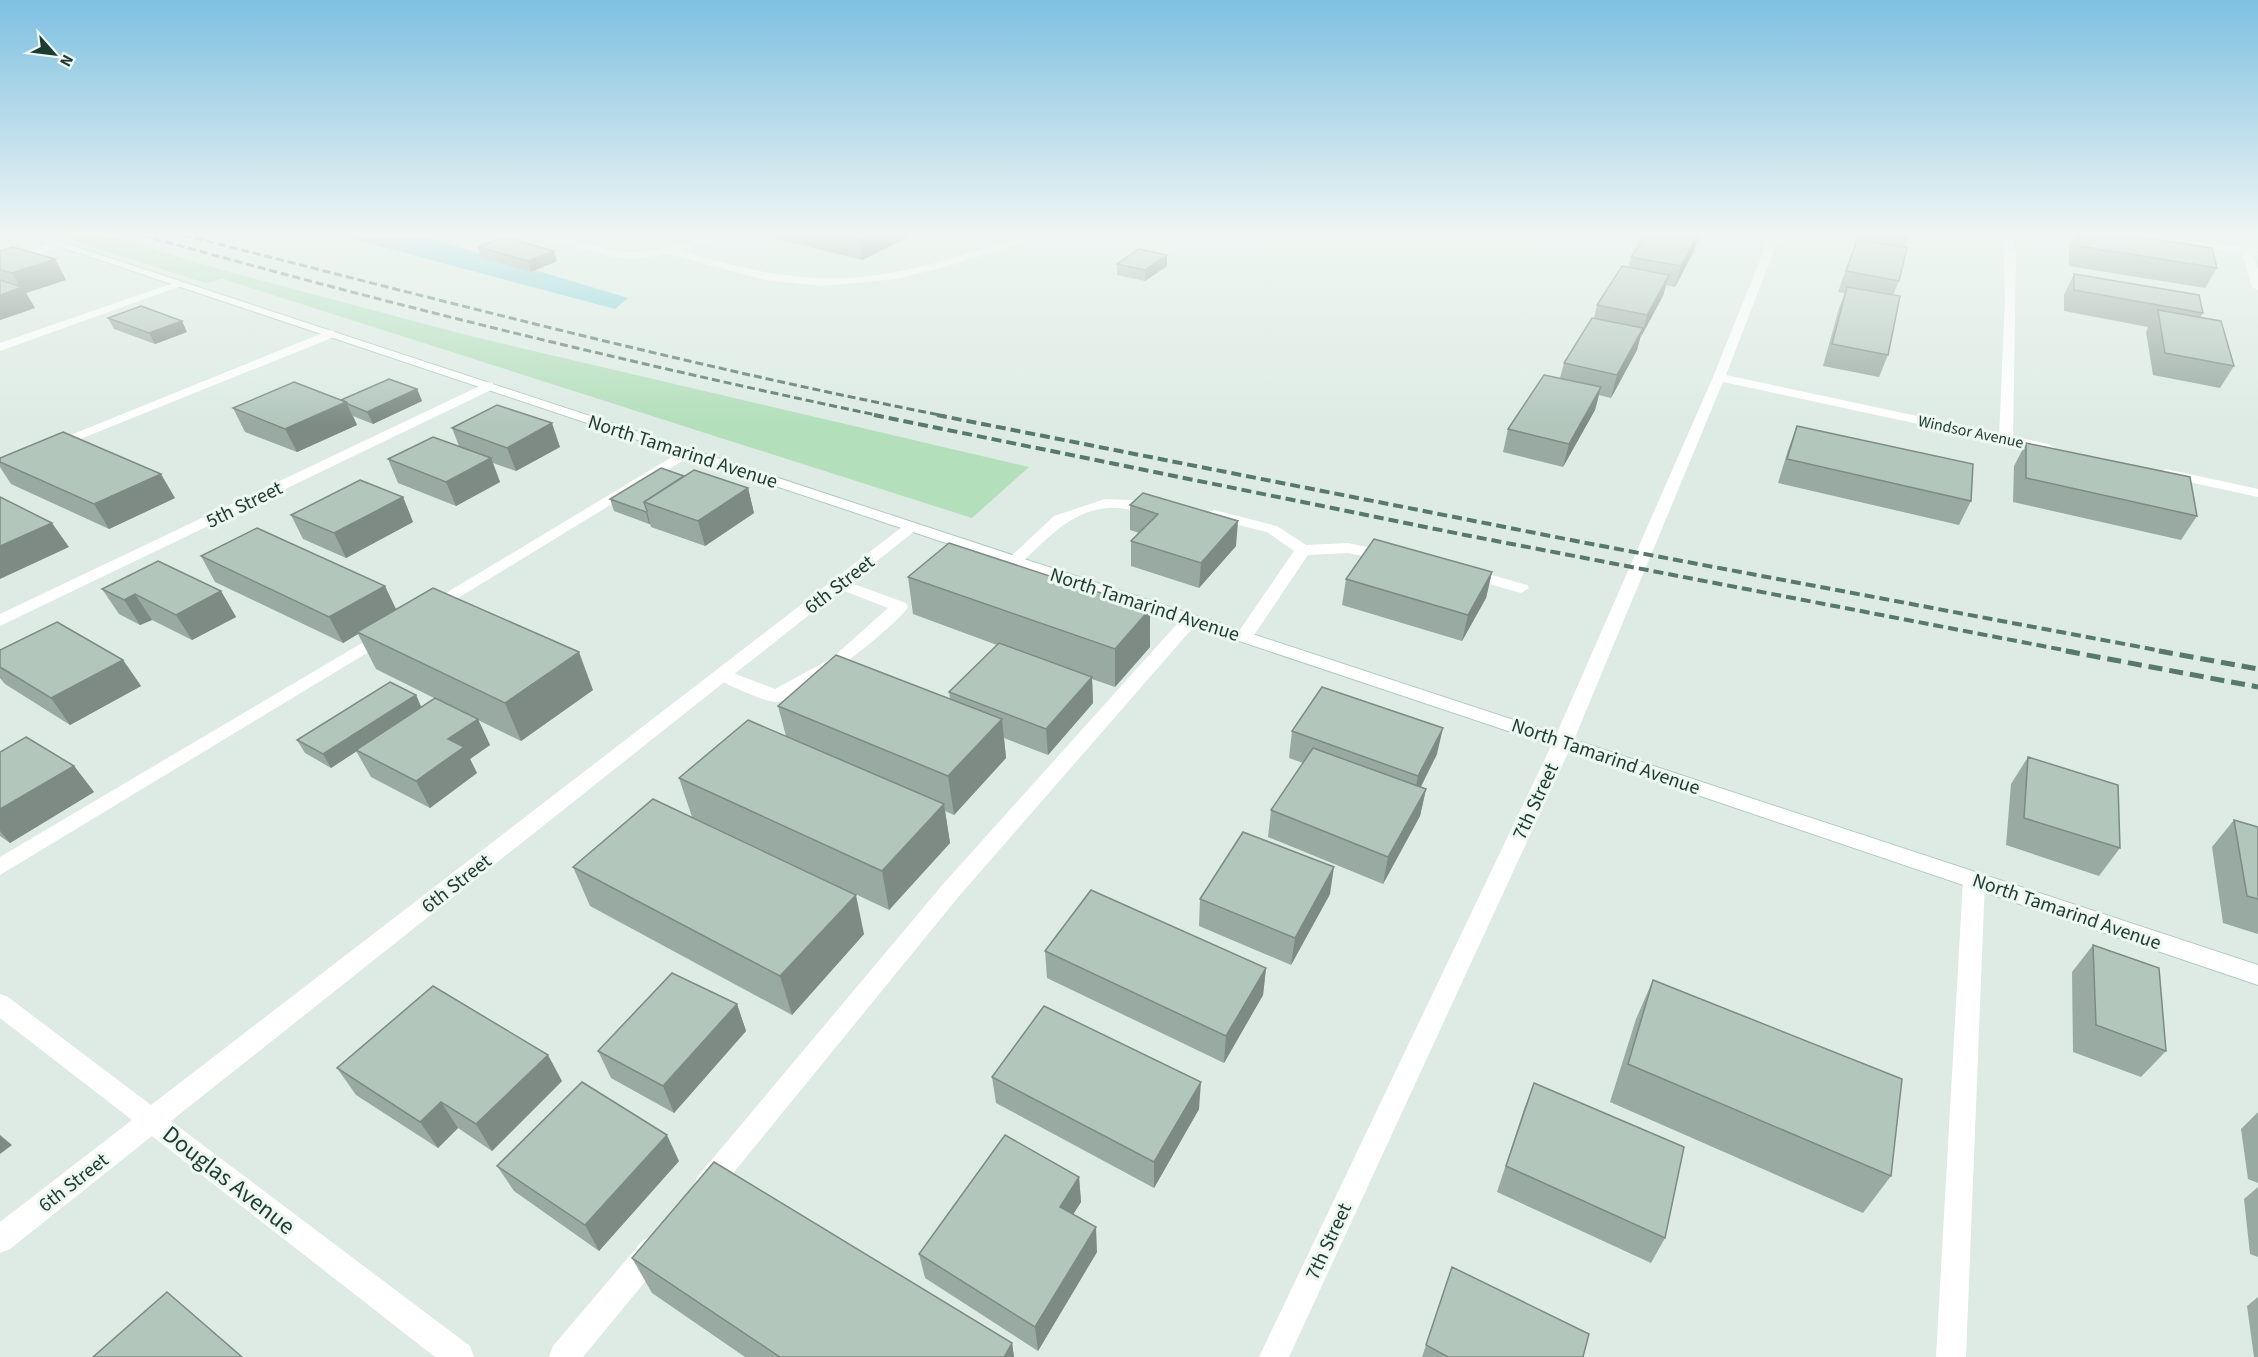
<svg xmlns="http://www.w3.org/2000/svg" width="2258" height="1357" font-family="'Source Sans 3',sans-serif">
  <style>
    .green { fill: #b3dfbb }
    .water { fill: #7fd1d7 }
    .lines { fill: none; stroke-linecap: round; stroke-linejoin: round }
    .secondary-casing { stroke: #afccbf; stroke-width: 2 }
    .lane { fill: #fff; fill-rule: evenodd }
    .street { fill: #fff; fill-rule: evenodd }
    .secondary { fill: #fff; fill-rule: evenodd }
    .rail-far2 { stroke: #57786c; stroke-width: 3; stroke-dasharray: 8 4; stroke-linecap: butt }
    .rail-far1 { stroke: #57786c; stroke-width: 4; stroke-dasharray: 10 5; stroke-linecap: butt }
    .rail { stroke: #57786c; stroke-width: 5; stroke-dasharray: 14 7; stroke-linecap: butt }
    .wall { fill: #99aaa2 }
    .shaded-wall { fill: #7d8b84 }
    .building { fill: #b2c6bc; stroke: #7d8b84; stroke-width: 1.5 }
    .labels { text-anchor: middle; stroke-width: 6; stroke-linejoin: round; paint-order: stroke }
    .far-street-label { font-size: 16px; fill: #1d3c31; stroke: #eef7f2 }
    .street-label { font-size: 20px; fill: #1d3c31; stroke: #eef7f2 }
    .near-street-label { font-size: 24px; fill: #1d3c31; stroke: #eef7f2 }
  </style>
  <rect width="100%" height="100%" fill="#ddebe4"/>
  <path class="green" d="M58 235H105L226 271 470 336 1029 467 972 518 223 279 205 283Z"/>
  <path class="water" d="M345 235H418L628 298 615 309 341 236Z"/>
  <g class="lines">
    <g class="secondary-casing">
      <path id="secondary" d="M25 235H40L2258 965V985L1556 747Z"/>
    </g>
    <g class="lane">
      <path d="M536 235C569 233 601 253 636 252 669 251 699 235 731 235L682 251C754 273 820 287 895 272 936 265 975 250 1015 240L1020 243 948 266 896 279 823 286 765 280 669 254 635 259 612 257Z"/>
      <path d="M2003 235H2013L2016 254 2013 439 2006 443 1999 439 2005 297Z"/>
      <path d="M59 241 63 242V246L0 266V259Z"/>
      <path d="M330 330 334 331V337L58 448H48L46 445Z"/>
      <path d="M687 448 692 449V455L435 612 429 613 421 608Z"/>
      <path d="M1105 499 1154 501 1162 506C1152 517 1122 506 1108 508 1070 511 1045 541 1020 564L1014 566 1006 561 1054 516Z"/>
      <path d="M1214 510 1277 526 1306 545 1348 543 1394 553 1396 556 1388 561 1348 553 1308 555 1250 641 1244 642 1235 637 1294 551 1267 532 1209 518 1206 515 1209 512Z"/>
      <path d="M1467 568 1527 585 1529 588 1521 593 1461 576 1459 573Z"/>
      <path d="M840 579 906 603 908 607C893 629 802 700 777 702 763 702 730 685 716 679L713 675 716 671 722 669 775 689 832 658 888 608 834 587 832 584 834 581Z"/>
      <path d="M1191 614 1199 619 1197 623 960 895 716 1194 707 1198 698 1194 694 1185 698 1176 944 883 1185 615Z"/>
      <path d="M384 630 393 635 390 639 0 875V857Z"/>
      <path d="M1974 872 1982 874 1985 880 1966 1357H1936L1963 880 1966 874Z"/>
      <path d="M653 1236 663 1240 667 1250 663 1260 583 1357H549L553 1346 643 1240Z"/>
    </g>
    <g class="street">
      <path d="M1770 235H1780L1726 375 2048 444 2055 448 2048 452 1723 382 1573 742 1289 1357H1259L1553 742 1713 377Z"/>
      <path d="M2162 238 2258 249V255H2253L2258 269V290L2252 287 2242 253 2158 243V239Z"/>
      <path d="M176 282 186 284 0 351V343Z"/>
      <path d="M488 382 493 383V389L0 626V614Z"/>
      <path d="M2166 469 2258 489V497L2161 476 2159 473Z"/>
      <path d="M911 522 916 524 919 527 916 530 171 1121 470 1346 474 1357H435L152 1136 10 1249 0 1253V1222L132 1120 0 1018V994L8 997 151 1105 906 524Z"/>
    </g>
    <use href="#secondary" class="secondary"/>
    <g class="rail-far2">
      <path d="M142 235C386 304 633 364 881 416"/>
      <path d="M183 235C436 299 688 366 945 416"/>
    </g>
    <g class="rail-far1">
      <path d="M874 415 1465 535 2074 652"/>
      <path d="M937 415 1586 543 2167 652"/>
    </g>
    <g class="rail">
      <path d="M2066 651 2258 687"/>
      <path d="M2159 651 2258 669"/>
    </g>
  </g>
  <g class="wall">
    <path d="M762 235H908V237L862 260Z"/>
    <path d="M1858 235H1909L1904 248 1899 281 1893 295 1888 355 1879 377 1823 366 1839 308 1845 293 1838 292Z"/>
    <path d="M2075 235H2128L2217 268 2205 288 2069 266V247Z"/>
    <path d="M478 247 557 261 531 272 481 258Z"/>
    <path d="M0 251 55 259 66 280 26 293 35 308 0 320Z"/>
    <path d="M1694 251 1675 287 1666 285 1663 296 1640 337 1637 350 1611 398 1599 395 1595 410 1563 467 1503 452 1508 429 1560 378 1564 363 1594 318 1597 305 1628 268 1631 257Z"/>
    <path d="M1117 264 1167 266 1145 281 1117 275Z"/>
    <path d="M2074 274 2203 313 2200 318 2234 366 2220 388 2153 375 2146 332 2148 327 2064 311V295Z"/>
    <path d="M108 318 187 332 155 344 114 329Z"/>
    <path d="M417 389 422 401 373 424 353 416 357 425 297 452 245 432 233 408 341 400Z"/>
    <path d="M1797 426 1971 501 1959 525 1778 483 1788 450Z"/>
    <path d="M452 428 560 447 516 471 493 463 500 482 456 506 398 483 388 459 459 446Z"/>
    <path d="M2026 443 2197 516 2181 540 2013 502 2014 466Z"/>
    <path d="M0 458 175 498 109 529 11 484 0 467Z"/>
    <path d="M684 476 748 488 754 513 705 546 651 527 650 524H649L614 511 610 499Z"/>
    <path d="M1143 493 1236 546 1199 588 1131 566V541L1139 533 1130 530V505Z"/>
    <path d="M403 497 413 522 346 558 303 539 291 515Z"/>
    <path d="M201 556 396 609 593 690 521 741 478 720 490 745 470 759 477 773 430 808 371 777 356 751 331 768 305 753 297 740 416 695 421 707 434 698 376 669 358 634 343 643 215 582Z"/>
    <path d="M1492 572 1486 598 1462 641 1342 605 1346 579Z"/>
    <path d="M908 577 1150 647 1115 687 1092 679 1093 703 1048 755 1004 738 1006 758 954 815 945 811 950 843 889 910 692 817 679 778 786 736 778 706 950 699 949 692 997 645 913 614Z"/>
    <path d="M102 589 221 591 236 617 192 640 152 620 140 625 119 614Z"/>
    <path d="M0 650 123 660 141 686 70 725 5 684 0 678Z"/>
    <path d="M1292 731 1437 754 1420 787 1426 789 1420 816 1383 884 1268 837 1271 810 1303 763 1289 758Z"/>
    <path d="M0 752 74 766 94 792 10 843 0 836Z"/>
    <path d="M2028 757 2120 848 2099 876 2006 845 2011 784Z"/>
    <path d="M2234 820 2258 827V934L2223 923 2212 847Z"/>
    <path d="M573 867 864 934 792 1015 590 906Z"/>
    <path d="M1330 894 1291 965 1199 926 1200 899Z"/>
    <path d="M2093 945 2166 1051 2141 1077 2073 1052 2072 972Z"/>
    <path d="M1045 951 1266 968 1263 995 1224 1063 1047 978Z"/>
    <path d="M1653 980 1891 1176 1863 1213 1610 1102 1636 1019Z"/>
    <path d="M737 1004 746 1031 674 1113 611 1078 598 1051Z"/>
    <path d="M337 1068 562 1081 492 1151 458 1128 438 1148 356 1095Z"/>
    <path d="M992 1077 1199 1109 1154 1188 996 1103Z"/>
    <path d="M1534 1083 1665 1238 1651 1263 1497 1192 1524 1109Z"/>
    <path d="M2258 1112V1183L2248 1179 2241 1129Z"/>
    <path d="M679 1161 599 1251 514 1191 497 1166Z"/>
    <path d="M1079 1177 1081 1202 1073 1214 1097 1252 1038 1351 925 1278 919 1254Z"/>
    <path d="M2258 1187V1257L2250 1254 2244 1199Z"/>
    <path d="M632 1258 1012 1343 1014 1357H745L652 1293Z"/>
    <path d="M1452 1267 1583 1357H1422Z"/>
    <path d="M2258 1297V1357H2254L2247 1306Z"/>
  </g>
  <g class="shaded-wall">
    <path d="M870 235H908V237L862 260 859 240Z"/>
    <path d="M1697 235H1699L1694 251 1675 287 1681 266Z"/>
    <path d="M554 251 557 261 531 272 528 261Z"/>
    <path d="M1167 255V266L1145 281V270Z"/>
    <path d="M55 259 66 280 26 293 35 308 0 320V295L21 288 12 273Z"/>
    <path d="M1669 275 1663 296 1641 337 1647 315Z"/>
    <path d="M182 321 187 332 155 344 149 333Z"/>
    <path d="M1643 328 1637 350 1611 398 1617 375Z"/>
    <path d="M1601 387 1595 410 1563 467 1569 444Z"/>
    <path d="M417 389 422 401 373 424 367 412Z"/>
    <path d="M346 402 357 425 297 452 285 429Z"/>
    <path d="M552 423 560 447 516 471 507 448Z"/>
    <path d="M491 458 500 482 456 506 446 482Z"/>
    <path d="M161 474 175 498 109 529 94 504Z"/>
    <path d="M748 488 754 513 705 546 698 521Z"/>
    <path d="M403 497 413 522 346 558 334 533Z"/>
    <path d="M647 511 650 524H649L646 512Z"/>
    <path d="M1238 521 1236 546 1199 588 1201 563Z"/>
    <path d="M52 523 69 547 0 579V546Z"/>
    <path d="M1492 572 1486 598 1462 641 1468 615Z"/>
    <path d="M385 586 397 611 357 632 358 634 343 643 329 617Z"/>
    <path d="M221 591 236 617 192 640 176 615Z"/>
    <path d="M135 594 152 620 140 625 124 600Z"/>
    <path d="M1150 609V647L1115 687V649Z"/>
    <path d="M579 652 593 690 521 741 505 703Z"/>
    <path d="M123 660 141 686 70 725 51 698Z"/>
    <path d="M1092 677 1093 703 1048 755 1046 729Z"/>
    <path d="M416 695 422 709 331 768 323 754Z"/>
    <path d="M478 719 490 745 470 759 477 773 430 808 416 781 448 739Z"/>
    <path d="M1002 719 1006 758 954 815 948 776Z"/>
    <path d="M1443 728 1437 754 1413 803 1418 776Z"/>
    <path d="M74 766 94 792 10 843 0 831V809Z"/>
    <path d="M1426 789 1420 816 1383 884 1388 857Z"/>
    <path d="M944 804 950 843 889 910 882 871Z"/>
    <path d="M1334 867 1330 894 1291 965 1295 938Z"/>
    <path d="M856 895 864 934 792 1015 780 976Z"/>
    <path d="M1266 968 1263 995 1224 1063 1226 1036Z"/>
    <path d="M737 1004 746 1031 674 1113 663 1086Z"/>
    <path d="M548 1055 562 1081 492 1151 476 1124Z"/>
    <path d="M1201 1082 1199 1109 1154 1188V1162Z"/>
    <path d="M441 1102 458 1128 438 1148 420 1122Z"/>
    <path d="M0 1135 12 1145 0 1154Z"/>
    <path d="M667 1135 679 1161 599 1251 585 1225Z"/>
    <path d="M1079 1177 1081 1202 1062 1232 1060 1207Z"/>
    <path d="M1096 1227 1097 1252 1038 1351 1035 1327Z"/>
    <path d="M1012 1343 1014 1357H1004Z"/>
  </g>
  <g class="building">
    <path d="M838 235H870L859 240Z"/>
    <path d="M1646 235H1698L1681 266 1631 257Z"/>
    <path d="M1884 235H1909L1908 239Z"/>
    <path d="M2079 235H2128L2212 248 2217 268 2079 246Z"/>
    <path d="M504 237 554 251 528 261 478 247Z"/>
    <path d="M1857 240 1907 248 1899 281 1846 271Z"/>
    <path d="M13 247 55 259 12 273 0 270V251Z"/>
    <path d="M1139 249 1167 255 1145 270 1117 264Z"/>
    <path d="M1622 266 1669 275 1647 315 1597 305Z"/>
    <path d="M2074 274 2199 295 2203 313 2074 290Z"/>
    <path d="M0 280 22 287 0 295Z"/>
    <path d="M1847 287 1900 296 1888 355 1832 344Z"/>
    <path d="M141 306 182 321 149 333 108 318Z"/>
    <path d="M2158 310 2221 321 2234 366 2165 353Z"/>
    <path d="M1592 318 1643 328 1617 375 1564 363Z"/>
    <path d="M1544 375 1601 387 1569 444 1508 429Z"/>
    <path d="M389 379 417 389 367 412 348 404 346 402 341 400Z"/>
    <path d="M294 382 346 402 285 429 233 408Z"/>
    <path d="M497 405 552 423 507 448 452 428Z"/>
    <path d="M1797 426 1973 464 1971 501 1787 459Z"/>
    <path d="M63 432 161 474 94 504 0 462V458Z"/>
    <path d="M433 437 491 458 446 482 388 459Z"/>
    <path d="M2026 443 2190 477 2197 516 2026 478Z"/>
    <path d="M661 468 684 476 644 502 647 511 646 512 610 499Z"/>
    <path d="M694 470 748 488 698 521 644 502Z"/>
    <path d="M360 480 403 497 334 533 291 515Z"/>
    <path d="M1143 493 1238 521 1201 563 1131 541 1158 514 1130 505Z"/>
    <path d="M0 497 52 523 0 546Z"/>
    <path d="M257 528 385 586 329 617 201 556Z"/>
    <path d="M1374 539 1492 572 1468 615 1346 579Z"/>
    <path d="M949 543 1150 609 1115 649 908 577Z"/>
    <path d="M158 561 221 591 176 615 135 594 124 600 102 589Z"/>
    <path d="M433 588 579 652 505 703 357 632Z"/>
    <path d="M57 622 123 660 51 698 0 667V650Z"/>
    <path d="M999 643 1092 677 1046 729 949 692Z"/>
    <path d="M836 655 1002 719 948 776 778 706Z"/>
    <path d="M390 682 416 695 323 754 297 740Z"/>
    <path d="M1322 687 1443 728 1418 776 1292 731Z"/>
    <path d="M435 698 478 719 448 739 464 747 416 781 356 750Z"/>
    <path d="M748 720 944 804 882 871 679 778Z"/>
    <path d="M26 737 74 766 0 809V752Z"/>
    <path d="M1313 748 1426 789 1388 857 1271 810Z"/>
    <path d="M2028 757 2118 785 2120 848 2024 818Z"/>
    <path d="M653 799 856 895 780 976 573 867Z"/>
    <path d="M2234 820 2258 827V899L2247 896Z"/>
    <path d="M1243 832 1334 867 1295 938 1200 899Z"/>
    <path d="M1091 890 1266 968 1226 1036 1045 951Z"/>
    <path d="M2093 945 2159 968 2166 1051 2096 1025Z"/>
    <path d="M672 973 737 1004 663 1086 598 1051Z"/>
    <path d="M1653 980 1902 1079 1891 1176 1628 1064Z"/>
    <path d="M433 986 548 1055 476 1124 441 1102 420 1122 337 1068Z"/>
    <path d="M1044 1006 1201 1082 1154 1162 992 1077Z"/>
    <path d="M582 1082 667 1135 585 1225 497 1166Z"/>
    <path d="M1534 1083 1684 1147 1665 1238 1506 1166Z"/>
    <path d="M1005 1135 1079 1177 1060 1207 1096 1227 1035 1327 919 1254Z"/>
    <path d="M714 1162 1012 1343 1004 1357H780L632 1258Z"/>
    <path d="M1452 1267 1589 1334 1583 1357H1448L1426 1345Z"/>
    <path d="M167 1292 242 1357H93Z"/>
  </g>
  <linearGradient id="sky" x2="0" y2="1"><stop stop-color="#7ec0e1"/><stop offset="0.55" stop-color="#f0f6f3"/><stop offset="1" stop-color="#f0f6f3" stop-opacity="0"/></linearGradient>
  <rect width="2258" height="425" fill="url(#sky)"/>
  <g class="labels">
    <g class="far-street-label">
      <text transform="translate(1971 431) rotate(12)" y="6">Windsor Avenue</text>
    </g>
    <g class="street-label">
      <text transform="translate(683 451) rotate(18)" y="7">North Tamarind Avenue</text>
      <text transform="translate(244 504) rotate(-26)" y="7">5th Street</text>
      <text transform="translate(839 584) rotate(-38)" y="7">6th Street</text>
      <text transform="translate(1145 604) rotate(18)" y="7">North Tamarind Avenue</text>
      <text transform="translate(1606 756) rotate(19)" y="7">North Tamarind Avenue</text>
      <text transform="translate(1535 801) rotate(-65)" y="7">7th Street</text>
      <text transform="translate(456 883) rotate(-38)" y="7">6th Street</text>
      <text transform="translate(2067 911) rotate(19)" y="7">North Tamarind Avenue</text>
      <text transform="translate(73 1182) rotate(-38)" y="7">6th Street</text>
      <text transform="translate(1328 1241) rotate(-65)" y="7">7th Street</text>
    </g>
    <g class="near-street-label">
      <text transform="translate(229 1180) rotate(38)" y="8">Douglas Avenue</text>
    </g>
  </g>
  <g transform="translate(54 54) rotate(118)" stroke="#eef7f2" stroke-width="4.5" paint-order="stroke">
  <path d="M0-4.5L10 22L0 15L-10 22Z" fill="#1d3c31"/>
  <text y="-9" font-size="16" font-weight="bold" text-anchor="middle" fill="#1d3c31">N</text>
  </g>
</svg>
